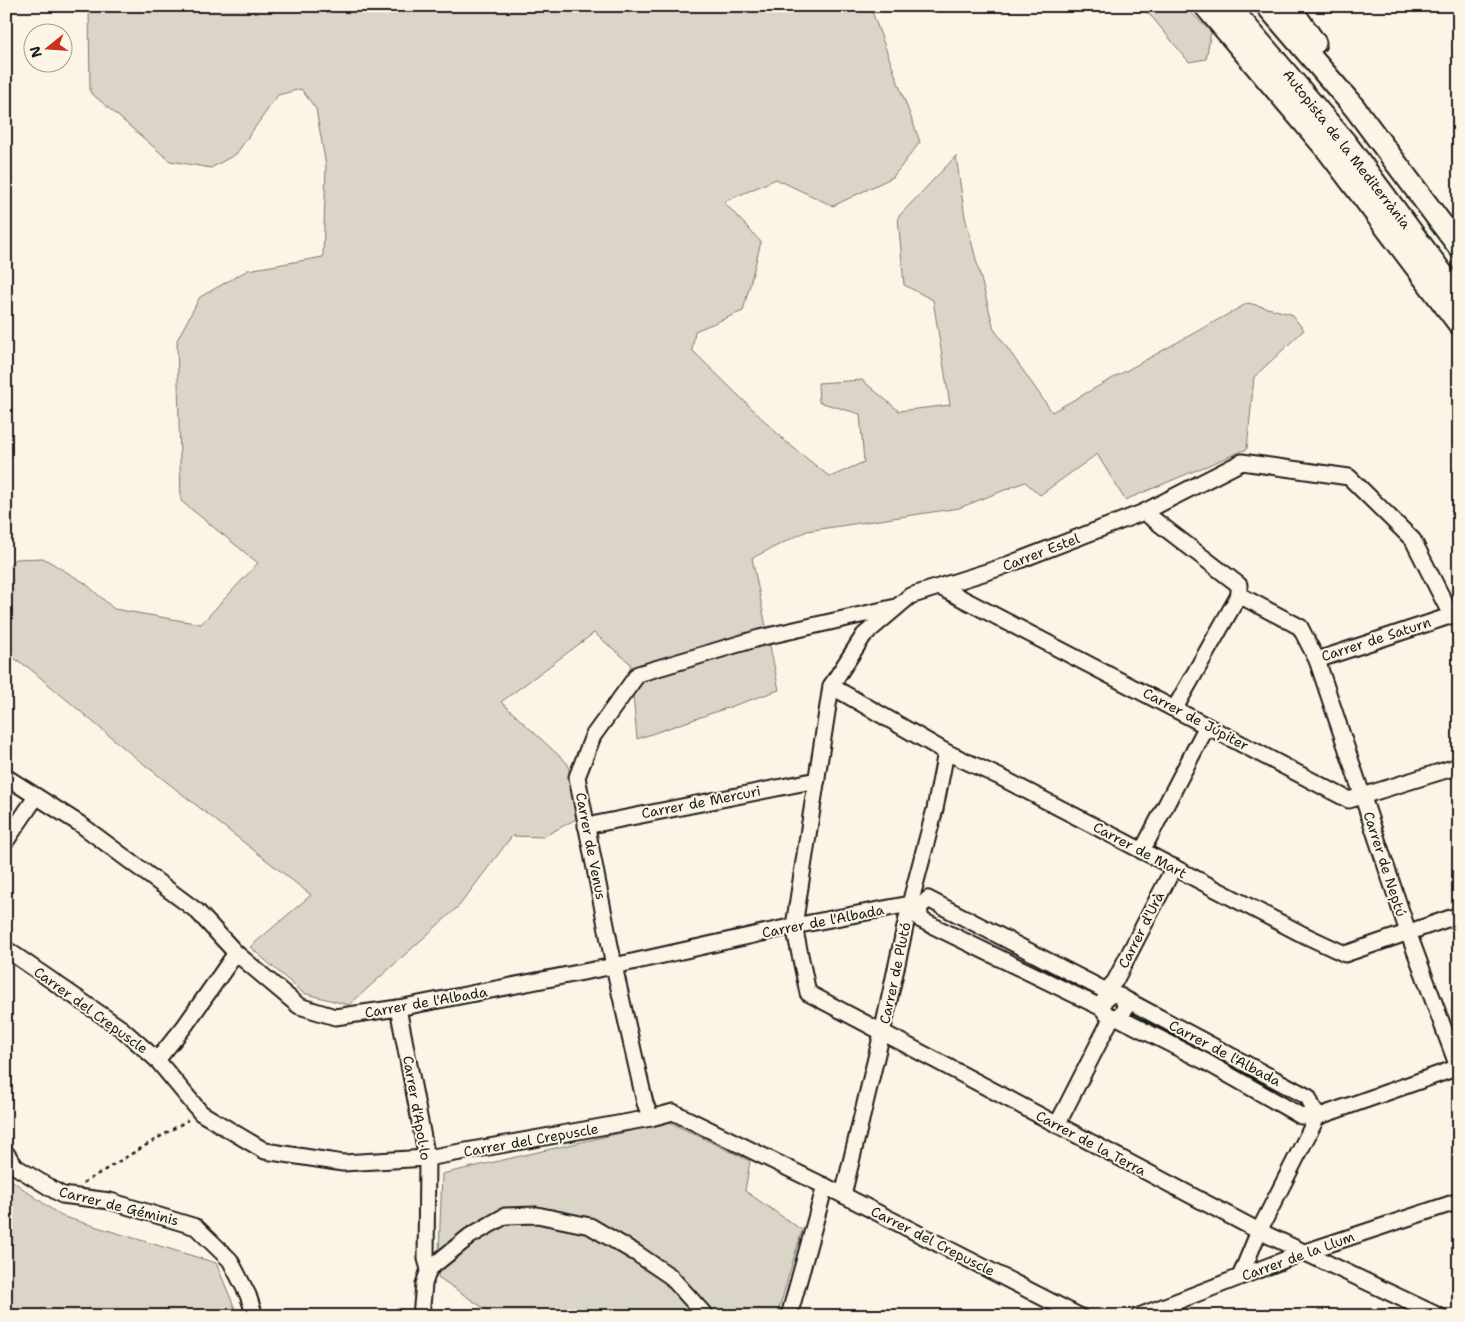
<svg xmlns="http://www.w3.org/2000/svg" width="1465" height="1322" font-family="'Shantell Sans',sans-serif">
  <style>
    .green { fill: #dbd5c8; stroke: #7c7872 }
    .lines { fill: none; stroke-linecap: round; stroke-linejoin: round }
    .minor-casing { stroke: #1c1c1c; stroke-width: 19 }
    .highway-casing { stroke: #1c1c1c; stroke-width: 25 }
    .path { stroke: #1c1c1c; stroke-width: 2.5; stroke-dasharray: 4 4; stroke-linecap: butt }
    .minor { stroke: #fcf5e5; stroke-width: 15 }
    .highway { stroke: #fcf5e5; stroke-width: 21 }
    .labels { text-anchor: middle; stroke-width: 4; stroke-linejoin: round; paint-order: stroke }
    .street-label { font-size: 14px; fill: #1c1c1c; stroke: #fcf5e5 }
  </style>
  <rect width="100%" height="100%" fill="#fcf5e5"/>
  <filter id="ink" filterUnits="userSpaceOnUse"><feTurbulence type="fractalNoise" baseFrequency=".02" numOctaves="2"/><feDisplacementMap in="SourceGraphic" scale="10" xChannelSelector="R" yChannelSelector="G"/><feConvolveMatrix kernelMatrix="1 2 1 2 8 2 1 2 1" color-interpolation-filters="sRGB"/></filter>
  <g filter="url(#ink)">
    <g class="green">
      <path d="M89 6H870L920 142 893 177 833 206 776 179 724 202 761 242 743 311 695 331 692 350 785 441 830 477 864 462 860 414 819 402 818 383 862 380 899 411 950 405 933 300 904 285 898 217 956 156 965 217 994 329 1052 412 1248 303 1291 314 1304 330 1254 377 1247 449 1125 500 1097 454 1040 495 1025 482 959 508 807 531 752 558 779 690 637 739 630 663 594 633 501 702 568 764 576 819 543 837 512 836 459 906 349 1005 303 993 250 947 311 895 131 754 29 668 6 653V570L15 559 43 558 85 583 114 609 201 624 258 563 181 501 177 340 200 297 248 270 323 257 326 166 316 109 301 89 278 95 236 154 211 168 170 161 90 92Z"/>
      <path d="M1139 6H1184L1211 32 1206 59 1189 62 1152 17Z"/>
      <path d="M669 1122 750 1161 745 1191 802 1230 777 1316H495L438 1277 442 1174Z"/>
      <path d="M6 1173 11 1180 61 1216 216 1263 238 1316H6Z"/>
    </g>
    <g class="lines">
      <g class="minor-casing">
        <g id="minor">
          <path d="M1144 512 1239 585V595L1300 627 1317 660 1459 613"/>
          <path d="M940 587 1349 800 1459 766"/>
          <path d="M1317 660 1408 932 1458 1067"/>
          <path d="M831 686 946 752 1002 778 1300 933 1345 954 1459 915"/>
          <path d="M1175 708 1239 595"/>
          <path d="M6 777 80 824 197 911 236 953 299 1006 335 1017 398 1008 614 966 794 926 910 904 919 908"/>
          <path d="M586 826 817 780"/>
          <path d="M6 841 36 797"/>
          <path d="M1142 851 1207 726"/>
          <path d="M919 908 928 899 1112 994"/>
          <path d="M919 908 921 920 1102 1008"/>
          <path d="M6 949 122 1029 157 1060 201 1113 265 1151 343 1163 427 1158 651 1118 673 1112 843 1195 1079 1316"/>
          <path d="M1106 991 1115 981 1174 867"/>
          <path d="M398 1008 427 1158 426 1259 429 1269"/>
          <path d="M1117 1017 1124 1011 1125 1003 1120 996 1112 994 1104 1000 1102 1008 1108 1016 1117 1017 1206 1062 1301 1116 1317 1117 1308 1097 1123 998"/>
          <path d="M157 1060 184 1027 236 953"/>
          <path d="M651 1118 645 1103 614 966 577 777 593 736 638 674 759 638 896 607"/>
          <path d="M1057 1125 1112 1017"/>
          <path d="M6 1153 16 1167 62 1195 110 1201 196 1227 230 1260 248 1295 255 1316"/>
          <path d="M843 1195 882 1033 910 904 935 809 946 752"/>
          <path d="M1240 1277 1259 1231 1317 1117 1459 1067"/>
          <path d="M421 1316 424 1284 429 1269 470 1236 505 1216 537 1215 590 1226 636 1253 670 1276 706 1316"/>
          <path d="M789 1316 825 1186"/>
          <path d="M1139 1316 1305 1252 1459 1201"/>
          <path d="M1439 1316 1255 1229 808 993 794 926 831 686 864 635 910 596 999 568 1144 512 1242 462 1349 477 1413 540 1451 615"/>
        </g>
      </g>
      <g class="highway-casing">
        <g id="highway">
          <path d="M1205 6 1328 151 1459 324"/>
          <path d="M1229 6 1345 142 1459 296"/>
          <path d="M1267 6 1354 107 1459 247"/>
          <path d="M1289 6 1315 43"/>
        </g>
      </g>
      <path class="path" d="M83 1183 188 1120"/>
      <use href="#minor" class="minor"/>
      <use href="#highway" class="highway"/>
    </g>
  </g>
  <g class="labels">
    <g class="street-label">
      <text transform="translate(1347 149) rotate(52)" y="5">Autopista de la Mediterrània</text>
      <text transform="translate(1041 552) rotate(-21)" y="5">Carrer Estel</text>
      <text transform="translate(1376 639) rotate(-18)" y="5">Carrer de Saturn</text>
      <text transform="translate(1196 719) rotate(28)" y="5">Carrer de Júpiter</text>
      <text transform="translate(701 802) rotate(-11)" y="5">Carrer de Mercuri</text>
      <text transform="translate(591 846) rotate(79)" y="5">Carrer de Venus</text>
      <text transform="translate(1140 850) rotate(28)" y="5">Carrer de Mart</text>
      <text transform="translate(1385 864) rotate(72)" y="5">Carrer de Neptú</text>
      <text transform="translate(823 921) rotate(-11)" y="5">Carrer de l'Albada</text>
      <text transform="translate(1141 930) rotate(-63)" y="5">Carrer d'Urà</text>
      <text transform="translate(895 973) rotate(-78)" y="5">Carrer de Plutó</text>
      <text transform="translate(426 1002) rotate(-10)" y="5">Carrer de l'Albada</text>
      <text transform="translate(91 1010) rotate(36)" y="5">Carrer del Crepuscle</text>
      <text transform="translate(1225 1053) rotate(28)" y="5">Carrer de l'Albada</text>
      <text transform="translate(417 1108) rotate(80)" y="5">Carrer d'Apol·lo</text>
      <text transform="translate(531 1140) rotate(-10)" y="5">Carrer del Crepuscle</text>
      <text transform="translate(1091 1143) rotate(28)" y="5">Carrer de la Terra</text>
      <text transform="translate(119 1206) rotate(14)" y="5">Carrer de Géminis</text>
      <text transform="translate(933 1241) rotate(27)" y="5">Carrer del Crepuscle</text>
      <text transform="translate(1298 1256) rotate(-20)" y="5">Carrer de la Llum</text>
    </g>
  </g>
  <rect width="1465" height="1322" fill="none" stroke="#fcf5e5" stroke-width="25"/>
  <rect x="12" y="12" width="1440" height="1297" fill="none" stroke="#1c1c1c" stroke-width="2" filter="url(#ink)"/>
  <g transform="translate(48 48) rotate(253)"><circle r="24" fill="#fcf5e5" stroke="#a29e95"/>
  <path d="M0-4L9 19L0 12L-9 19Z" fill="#c8321e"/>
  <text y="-8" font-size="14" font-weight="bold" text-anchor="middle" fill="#1c1c1c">N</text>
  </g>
</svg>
